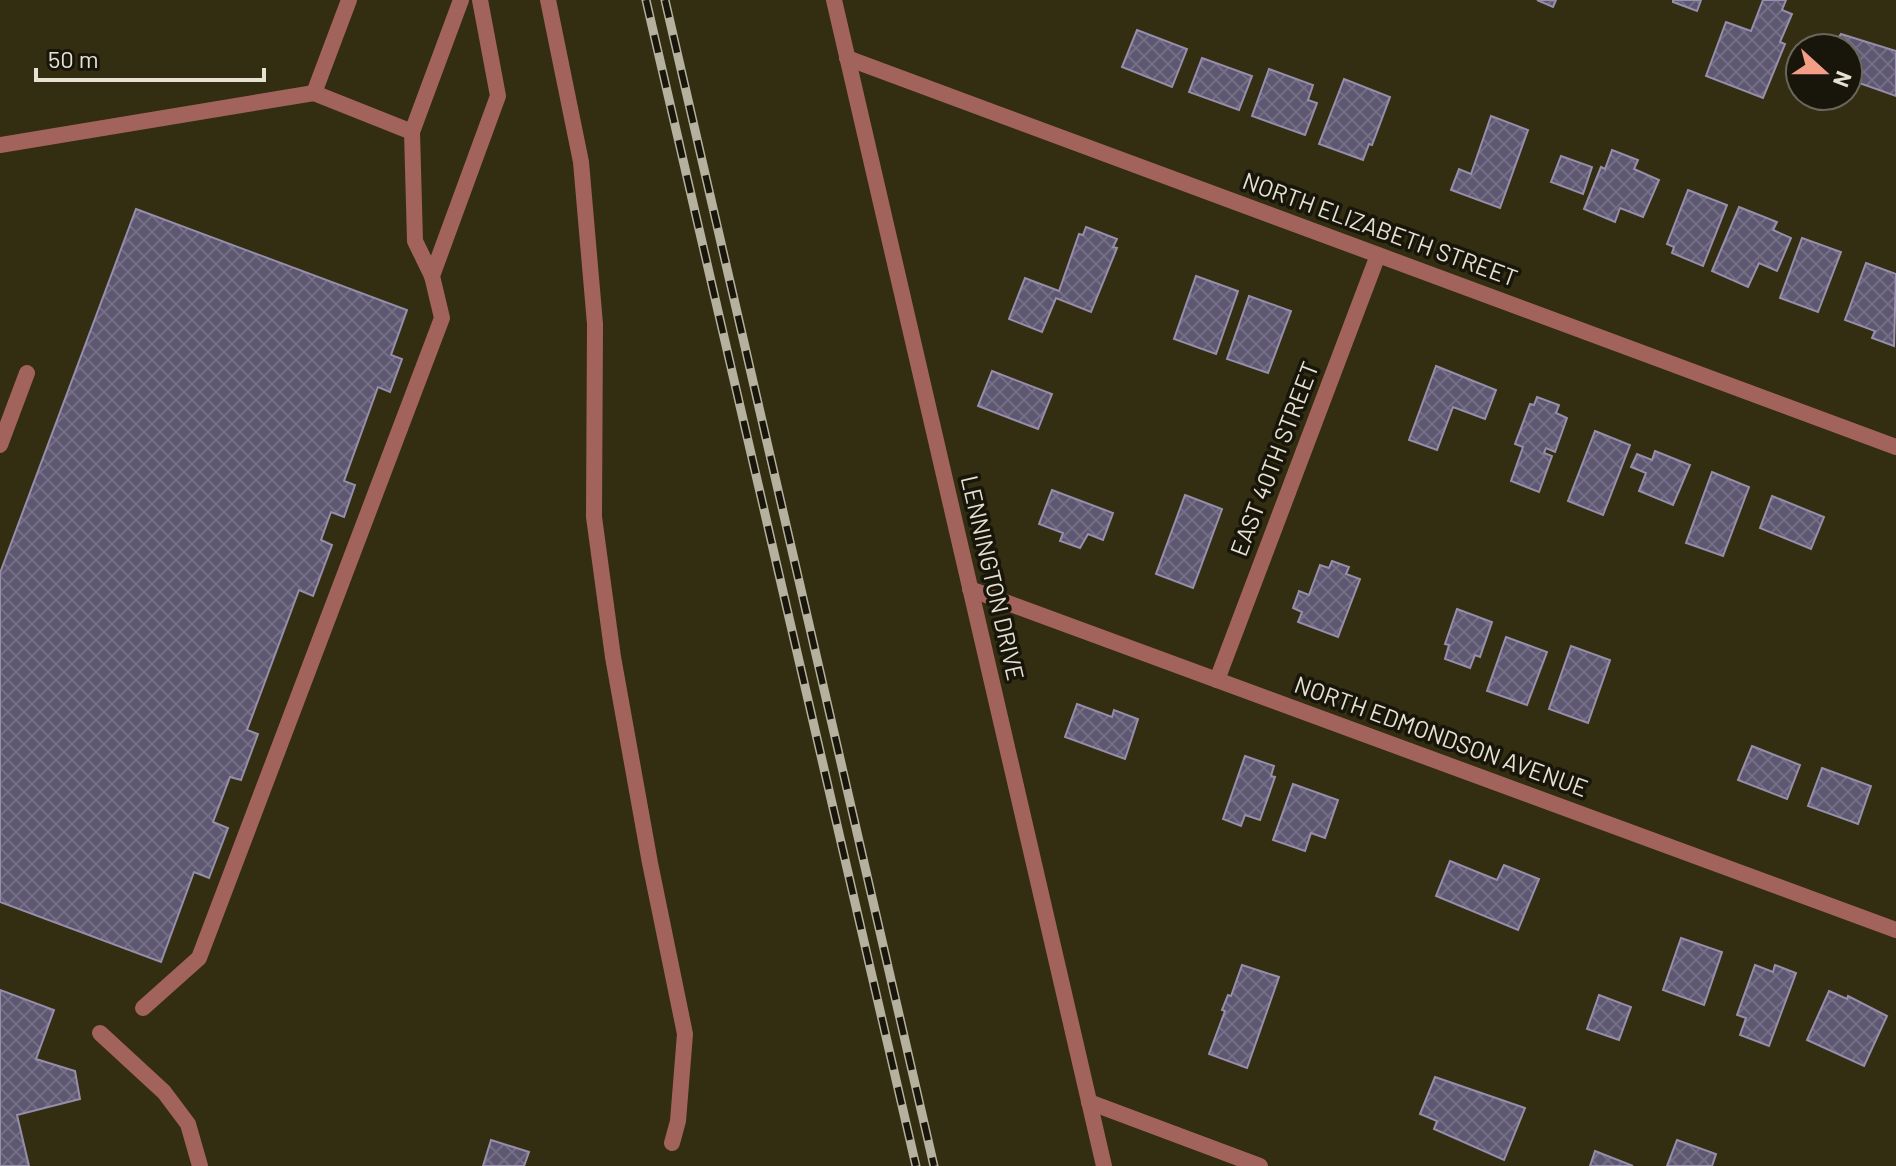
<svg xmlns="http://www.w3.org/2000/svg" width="1896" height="1166" font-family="Barlow,sans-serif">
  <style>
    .building { fill: url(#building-cross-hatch); stroke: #968eab; stroke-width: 2 }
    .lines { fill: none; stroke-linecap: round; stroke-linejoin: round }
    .service { stroke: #a2635c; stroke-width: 16 }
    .minor { stroke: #a2635c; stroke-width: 16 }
    .rail-casing { stroke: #b5b19e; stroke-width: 9 }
    .rail { stroke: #18150a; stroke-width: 6; stroke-dasharray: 18; stroke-linecap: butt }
    .labels { text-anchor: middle; stroke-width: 7; stroke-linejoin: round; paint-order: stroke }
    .street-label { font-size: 24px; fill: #e6e2d2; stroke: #18150a }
  </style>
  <defs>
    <pattern id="building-cross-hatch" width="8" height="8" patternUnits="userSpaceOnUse" patternTransform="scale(2)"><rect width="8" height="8" fill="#5e5772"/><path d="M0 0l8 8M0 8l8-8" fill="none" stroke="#756f85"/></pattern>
  </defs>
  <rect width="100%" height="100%" fill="#332d12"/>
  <g class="building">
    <path d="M1537 0H1556L1553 7Z"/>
    <path d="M1673 0H1701L1697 11 1673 2Z"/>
    <path d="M1763 0H1786L1782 10 1792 14 1780 42 1785 44 1763 98 1706 76 1726 22 1751 31Z"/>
    <path d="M1137 30 1187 49 1172 87 1122 67Z"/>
    <path d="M1841 34 1896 51V96L1848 79V48H1832Z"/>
    <path d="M1202 58 1252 76 1239 110 1189 92Z"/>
    <path d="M1269 69 1313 85 1308 100 1317 103 1305 135 1252 116Z"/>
    <path d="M1344 79 1390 97 1372 145 1369 144 1363 160 1319 144Z"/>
    <path d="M1491 116 1528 130 1500 208 1451 190 1459 169 1471 174Z"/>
    <path d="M1612 150 1638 160 1634 169 1659 180 1643 217 1620 208 1615 222 1584 209 1601 167 1605 169Z"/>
    <path d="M1561 156 1592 167 1583 194 1551 182Z"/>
    <path d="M1688 190 1727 205 1703 266 1672 253 1674 247 1667 244Z"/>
    <path d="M1739 207 1777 222 1773 230 1791 238 1777 271 1759 263 1748 287 1712 271Z"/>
    <path d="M136 209 407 310 391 355 402 359 390 392 378 387 344 481 355 485 344 517 331 512 321 540 332 545 313 596 299 590 247 730 258 734 241 780 230 777 213 822 228 828 209 878 194 872 161 962 0 902V573Z"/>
    <path d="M1086 227 1117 239 1113 247 1117 248 1091 312 1056 298 1042 332 1009 319 1025 278 1059 291 1079 234 1083 235Z"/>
    <path d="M1802 238 1841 252 1818 312 1780 298Z"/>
    <path d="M1866 263 1896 274 1894 346 1872 338 1875 331 1845 320Z"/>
    <path d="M1196 276 1238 291 1216 354 1174 339Z"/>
    <path d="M1249 296 1291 311 1268 373 1227 359Z"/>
    <path d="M1436 366 1496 390 1485 419 1453 407 1437 450 1409 440Z"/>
    <path d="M992 371 1052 394 1038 429 978 406Z"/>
    <path d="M1537 397 1559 405 1556 413 1567 418 1555 452 1546 448 1544 453 1552 456 1539 492 1511 481 1523 447 1515 444 1530 404 1534 405Z"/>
    <path d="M1595 431 1630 445 1603 515 1568 501Z"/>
    <path d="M1655 451 1690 465 1673 505 1639 491 1646 473 1631 467 1637 454 1652 460Z"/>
    <path d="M1712 472 1749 487 1723 556 1686 543Z"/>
    <path d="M1052 490 1113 513 1103 540 1088 534 1080 548 1060 541 1063 533 1039 524Z"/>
    <path d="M1185 495 1222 509 1193 588 1156 574Z"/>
    <path d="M1772 496 1824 517 1811 549 1760 528Z"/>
    <path d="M1332 561 1349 567 1346 574 1360 579 1338 637 1298 622 1302 612 1293 608 1299 591 1309 595 1320 565 1329 568Z"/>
    <path d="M1457 609 1492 622 1480 657 1475 655 1470 668 1445 659 1449 645 1445 644Z"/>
    <path d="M1506 637 1547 652 1527 705 1487 691Z"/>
    <path d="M1571 646 1610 660 1588 723 1549 709Z"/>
    <path d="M1077 704 1112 717 1114 710 1138 719 1125 759 1065 737Z"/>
    <path d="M1752 746 1800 765 1787 799 1738 780Z"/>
    <path d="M1245 756 1274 766 1271 776 1275 777 1260 820 1245 815 1241 826 1223 819Z"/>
    <path d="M1822 768 1871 786 1858 824 1808 806Z"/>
    <path d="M1293 784 1338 800 1325 838 1311 833 1305 851 1273 840Z"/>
    <path d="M1450 861 1497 880 1504 865 1539 879 1518 930 1436 896Z"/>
    <path d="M1681 938 1722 952 1704 1005 1663 990Z"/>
    <path d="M1242 965 1279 977 1247 1068 1209 1054 1225 1011 1222 1010 1228 995 1231 996Z"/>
    <path d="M1755 965 1773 972 1775 965 1796 973 1769 1046 1740 1035 1746 1018 1737 1015Z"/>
    <path d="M0 990 54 1010 36 1059 75 1071 80 1099 17 1115 29 1166H0Z"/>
    <path d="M1829 991 1847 999 1848 996 1887 1016 1864 1066 1807 1040Z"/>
    <path d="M1599 995 1631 1007 1619 1040 1587 1029Z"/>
    <path d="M1435 1077 1525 1108 1504 1160 1434 1129 1437 1121 1420 1114Z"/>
    <path d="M491 1140 529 1152 524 1166H483Z"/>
    <path d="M1677 1140 1716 1154 1712 1166H1667Z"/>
    <path d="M1595 1151 1633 1166H1590Z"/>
  </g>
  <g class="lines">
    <g class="service">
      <path d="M349 0 314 93 412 132 415 241 432 276"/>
      <path d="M548 0 581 162 595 324 594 517 613 657 650 863 685 1034 678 1121 672 1143"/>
      <path d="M412 132 461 0"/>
      <path d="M0 145 314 93"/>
      <path d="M0 445 27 373"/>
      <path d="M143 1008 199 958 442 318 432 276 498 96 480 0"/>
      <path d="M100 1033 164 1092 188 1124 200 1166"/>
    </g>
    <g class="minor">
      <path d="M834 0 1104 1166"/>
      <path d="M847 58 1896 447"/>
      <path d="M970 589 1896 930"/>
      <path d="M1217 680 1378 255"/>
      <path d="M1089 1102 1260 1166"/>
    </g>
    <g class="rail-casing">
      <g id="rail">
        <path d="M646 0 916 1166"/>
        <path d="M665 0 934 1166"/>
      </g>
    </g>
    <use href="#rail" class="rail"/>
  </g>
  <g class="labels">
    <g class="street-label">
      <text transform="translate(1380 230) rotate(20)" y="8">NORTH ELIZABETH STREET</text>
      <text transform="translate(1275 459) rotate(-69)" y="8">EAST 40TH STREET</text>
      <text transform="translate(992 578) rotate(77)" y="8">LENNINGTON DRIVE</text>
      <text transform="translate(1441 737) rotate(20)" y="8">NORTH EDMONDSON AVENUE</text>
    </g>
  </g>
  <g transform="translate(1824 72) rotate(111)"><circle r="38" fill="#18150a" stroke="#6a675a" stroke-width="2"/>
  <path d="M0-6L14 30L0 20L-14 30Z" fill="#f49e88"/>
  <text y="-12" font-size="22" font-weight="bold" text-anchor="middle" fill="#e6e2d2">N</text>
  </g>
  <path d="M36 68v12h228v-12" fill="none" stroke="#e6e2d2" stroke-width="4"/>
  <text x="48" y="68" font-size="24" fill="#e6e2d2" stroke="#18150a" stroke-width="6" paint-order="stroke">50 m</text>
</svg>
